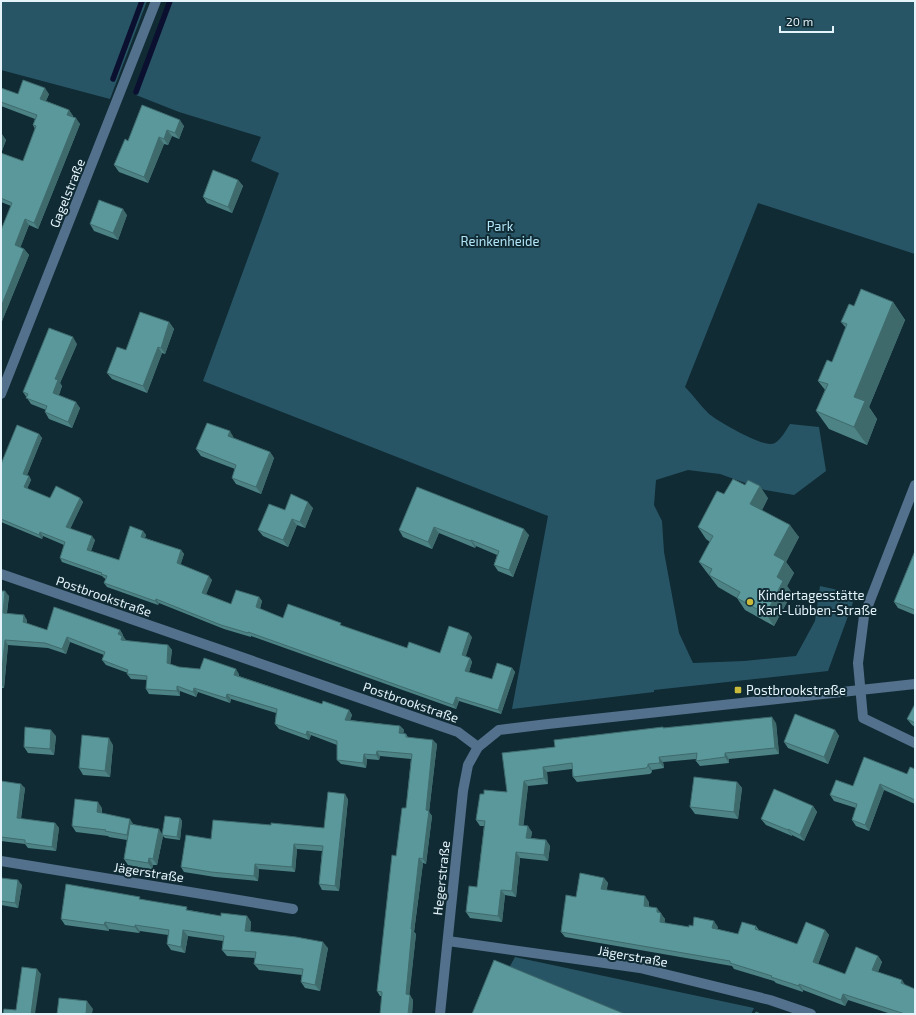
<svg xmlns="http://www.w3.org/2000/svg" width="916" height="1015" font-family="'Exo 2',sans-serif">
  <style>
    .green { fill: #285565 }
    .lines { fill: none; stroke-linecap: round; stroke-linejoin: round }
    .stream { stroke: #0b1030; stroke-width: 5.5 }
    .street { stroke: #53708c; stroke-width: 10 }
    .wall { fill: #4d8385 }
    .shaded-wall { fill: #3f6a6c }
    .building { fill: #5a989b; stroke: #3f6a6c }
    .poi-dot { fill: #caba3a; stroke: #102b34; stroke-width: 1.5 }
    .labels { text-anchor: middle; stroke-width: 4; stroke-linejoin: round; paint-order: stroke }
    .street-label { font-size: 13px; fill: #e5f4fb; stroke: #102b34 }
    .park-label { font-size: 13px; fill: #b4e6f9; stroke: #102b34 }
    .poi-label { font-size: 13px; fill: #e5f4fb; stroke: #102b34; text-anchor: start }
  </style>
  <rect width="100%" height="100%" fill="#102b34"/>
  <g class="green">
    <path d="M1 1H147L110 99 1 70Z"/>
    <path d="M171 1H915V254L758 203 685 387C693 395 700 405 708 413 717 421 759 445 771 444 779 444 786 430 790 424L819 427 826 471 794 495 765 490 720 474 688 470 656 480 654 505 662 521 664 552 679 633 693 663 744 661 796 656 815 621 820 586 856 594 828 671 654 690V692L512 709 548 516 203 381 279 173 251 161 261 137 179 112 136 95Z"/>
    <path d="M515 957 754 1008 751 1014H620L509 968Z"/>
  </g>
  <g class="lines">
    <g class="stream">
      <path d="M113 79 142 1"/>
      <path d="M136 92 170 1"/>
    </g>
    <g class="street">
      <path d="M1 394 156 1"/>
      <path d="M915 485 864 616 858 663 863 718 915 743"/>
      <path d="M1 574 458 732 478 747"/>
      <path d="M1 861 293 909"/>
      <path d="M448 941 640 968 770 1000 811 1014"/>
      <path d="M440 1014 463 791 468 765 478 747 499 730 548 724 915 684"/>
    </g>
  </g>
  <g class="wall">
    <path d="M1 88 18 94H49L46 101 69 110 73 116V117L80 124 38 229 29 225 20 248 24 249 29 255 2 321H1V230L11 206 1 202V134L6 140 1 153 23 161 35 129 33 125 35 119 1 106Z"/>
    <path d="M142 105 184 126 179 139 172 136 168 145 164 144 148 183 119 172 114 165 128 141Z"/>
    <path d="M238 180 243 186 232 213 207 203 203 197Z"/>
    <path d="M127 215 118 240 94 231 90 224Z"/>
    <path d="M893 302 905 320 869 407 877 419 867 445 829 429 816 411 825 390 818 381 832 362 846 328 841 322 854 306Z"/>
    <path d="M169 322 174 329 165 354 162 353 147 393 112 379 107 373 126 350Z"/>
    <path d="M77 344 60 383 62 386 59 395 80 408 72 428 49 419 45 412 46 410 31 404 23 392Z"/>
    <path d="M39 434 42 438 27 475 29 476 31 480 27 489 50 498H80L83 502 70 529 95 540 91 551 119 560 143 531 146 535 145 538 181 550 184 554 180 565 212 580 206 594 231 604 259 597 262 601 260 609 283 618 343 626 407 648 440 653 472 637 465 657 470 658 472 662 469 672 492 679 512 668 515 672 501 714 459 701 456 709 251 636V637L224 629 159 603 158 605 107 587 104 583 106 579 104 578 102 576 62 562 60 558 64 545 43 536 42 539 1 522V464Z"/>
    <path d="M234 438 270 452 274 458 261 494 236 484 232 478 235 469 201 456 196 449Z"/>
    <path d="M417 487 529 535 513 577 498 571 494 565 497 555 476 546 475 548 439 533 432 549 403 537 399 530Z"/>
    <path d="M724 494 768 498 762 510 799 537 786 562 794 573 787 586 792 593 774 626 745 610 737 598 718 587 709 575 708 574 699 562 710 542 706 539 698 527Z"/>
    <path d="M313 508 305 528 297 525 288 547 263 536 258 530 285 510Z"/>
    <path d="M915 551V615L898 608 894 602Z"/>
    <path d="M1 591 9 596 7 613 27 620V624L47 630H120L123 635V636L126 641 168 645 172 650 170 664 179 667 239 674V676L322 704 349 710 352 715 350 720 400 726 404 730 403 733 406 734 408 737 437 744 429 812 432 816 426 864 423 863 414 932 416 934 409 995 413 1000 412 1014H380L382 996H380L377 991 396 856 406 808 411 759 380 756 379 760 367 759 366 768 341 764 337 760V745L311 735 309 740 279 729 275 724 276 713 231 699 230 703 198 692 196 697 180 691V696L149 694 146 689 147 680 131 679 127 674 128 673 106 665 102 660 104 655 70 642 66 654 48 648 8 645 4 688H1Z"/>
    <path d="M915 704V727L912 725 907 719Z"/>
    <path d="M776 723 779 754 729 759V763L700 766 696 761V759L663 762 664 768 652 770V772L650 774 577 782 573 777 572 769 547 772 548 784 528 786 523 826 532 832 531 838 546 840 550 846 548 861 520 858 516 897 505 895 502 922 470 918 466 912 477 887 484 826H480L476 820 484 794 507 792 555 747 663 727 664 728Z"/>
    <path d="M835 730 839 736 828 764 788 748 784 742Z"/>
    <path d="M56 736 54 755 28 753 24 747Z"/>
    <path d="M113 745 110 777 83 775 79 768Z"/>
    <path d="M915 769V804L884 790 869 831 856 826 852 820 856 808 834 801 830 795 853 786 907 774Z"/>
    <path d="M1 781 25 788 21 819 55 823 59 828 56 851 28 848 25 844 1 841Z"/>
    <path d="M737 782 742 788 738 819 695 814 690 807Z"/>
    <path d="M348 799 339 891 322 890 319 884 322 851 297 849 295 872 259 869 258 881 215 877 184 872 181 867 271 825 324 828Z"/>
    <path d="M813 806 817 812 804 841 792 835V836L766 825 761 819Z"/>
    <path d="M102 808V813L162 834 180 818 182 821 180 840 165 838 163 836 157 865H153V870L128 865 124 859 127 840 109 837 108 836 76 832 72 826Z"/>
    <path d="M1 878 22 885 18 908 1 905Z"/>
    <path d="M604 878 608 883 606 890 649 902V907L660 913 665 919 664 923 689 927 693 926 718 927 717 929 738 934 756 926 759 930 797 944 825 930 829 935 818 964 845 974 878 956 882 962 878 972 915 1014H891L848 1000 845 1006 803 990V992L776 983 774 981 734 969 732 966 565 937 561 932 576 897Z"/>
    <path d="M141 899 189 910 221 916H247L251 922 250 932 328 948 320 991 305 988 301 982 302 975 259 970 254 964 255 958 227 956 222 950 223 941 188 936 185 953 171 950 167 944 168 935 140 931 139 933 109 929V931L65 925 61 919Z"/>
  </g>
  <g class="shaded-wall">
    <path d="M45 88 49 94 44 105 40 99Z"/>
    <path d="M69 110 73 116 71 121 67 115Z"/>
    <path d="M76 118 80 124 38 229 34 223Z"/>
    <path d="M180 120 184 126 179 139 175 133Z"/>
    <path d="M167 130 172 136 168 145 164 139Z"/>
    <path d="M2 134 6 140 1 154V137Z"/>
    <path d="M159 137 164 144 148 183 144 177Z"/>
    <path d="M238 180 243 186 232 213 228 207Z"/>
    <path d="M123 209 127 215 118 240 113 233Z"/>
    <path d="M25 219 29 225 19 251 15 245Z"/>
    <path d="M24 249 29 255 2 321 1 320V307Z"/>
    <path d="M893 302 905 320 869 407 877 419 867 445 854 427V397Z"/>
    <path d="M169 322 174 329 165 354 161 348Z"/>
    <path d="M73 337 77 344 60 383 62 386 57 399 53 393 55 379Z"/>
    <path d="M158 347 162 353 147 393 143 386Z"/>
    <path d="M76 402 80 408 72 428 68 422Z"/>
    <path d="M230 431 234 438 228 436Z"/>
    <path d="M39 434 42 438 26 478 23 474Z"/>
    <path d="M270 452 274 458 261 494 256 487Z"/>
    <path d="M29 476 31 480 26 491 24 487Z"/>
    <path d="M760 486 768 498 759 516 750 504Z"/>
    <path d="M80 498 83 502 69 531 66 527Z"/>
    <path d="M308 502 313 508 305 528 300 522Z"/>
    <path d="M292 519 297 525 288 547 283 540Z"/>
    <path d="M790 525 799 537 786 562 794 573 787 586 792 593 774 626 766 614 777 577 774 555Z"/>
    <path d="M434 527 439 533 432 549 428 542Z"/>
    <path d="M524 529 529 535 513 577 509 570Z"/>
    <path d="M143 531 146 535 144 541 141 537Z"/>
    <path d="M40 532 43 536 42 539 39 535Z"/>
    <path d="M92 536 95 540 90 554 87 550Z"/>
    <path d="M471 540 476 546 475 548 471 541Z"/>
    <path d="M181 550 184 554 180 567 177 563Z"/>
    <path d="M209 576 212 580 205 597 202 593Z"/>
    <path d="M5 591 9 596 6 618 3 613Z"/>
    <path d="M259 597 262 601 259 611 256 607Z"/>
    <path d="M156 599 159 603 158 605 155 601Z"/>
    <path d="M24 615 27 620 26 627 23 622Z"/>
    <path d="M120 630 123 635V636L126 640 124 645 121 640 118 634Z"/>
    <path d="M469 633 472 637 465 659 462 655Z"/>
    <path d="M67 637 70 642 66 654 62 649Z"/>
    <path d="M5 640 8 645 4 688 1 684V679Z"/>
    <path d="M168 645 172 650 170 668 167 663Z"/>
    <path d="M470 658 472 662 468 675 465 671Z"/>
    <path d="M512 668 515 672 501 714 498 710Z"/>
    <path d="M236 669 239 674 237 680 234 675Z"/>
    <path d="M177 686 180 691V696L177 691Z"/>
    <path d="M194 688 198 692 196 697 193 692Z"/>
    <path d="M227 694 231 699 230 703 226 698Z"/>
    <path d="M456 697 459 701 456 709 453 705Z"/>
    <path d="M349 710 352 715 349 725 345 720Z"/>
    <path d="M772 717 776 723 779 754 775 748Z"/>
    <path d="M400 726 404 730 403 738 399 733Z"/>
    <path d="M51 730 56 736 54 755 50 749Z"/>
    <path d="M835 730 839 736 828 764 824 757Z"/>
    <path d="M307 731 311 735 309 740 306 735Z"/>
    <path d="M109 738 113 745 110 777 105 771Z"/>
    <path d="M433 740 437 744 429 812 432 816 426 864 423 859 426 810Z"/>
    <path d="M377 751 380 756 379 760 376 755Z"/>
    <path d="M725 753 729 759V763L725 757Z"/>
    <path d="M364 754 367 759 366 768 363 763Z"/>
    <path d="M659 757 663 762 664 768 660 763Z"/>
    <path d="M648 764 652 770V772L648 766Z"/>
    <path d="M543 767 547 772 548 784 544 778Z"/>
    <path d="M524 781 528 786 523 831 519 825Z"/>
    <path d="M737 782 742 788 738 819 734 812Z"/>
    <path d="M21 784 25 788 20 823 17 818Z"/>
    <path d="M880 784 884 790 869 831 865 825Z"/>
    <path d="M345 794 348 799 339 891 335 886Z"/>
    <path d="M98 802 102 808 101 818 97 812Z"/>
    <path d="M813 806 817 812 804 841 800 835Z"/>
    <path d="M180 818 182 821 180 840 177 837Z"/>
    <path d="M130 819 134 825 131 841 127 835Z"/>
    <path d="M55 823 59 828 56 851 52 847Z"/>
    <path d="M528 826 532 832 530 843 526 838Z"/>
    <path d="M159 829 163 835H162L163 836 157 865 153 859Z"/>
    <path d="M788 829 792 835V836L788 830Z"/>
    <path d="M546 840 550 846 548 861 544 855Z"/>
    <path d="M294 844 297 849 295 872 292 867Z"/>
    <path d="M516 852 520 858 516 897 512 891Z"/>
    <path d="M149 858 153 865V870L148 863Z"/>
    <path d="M419 858 423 863 414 932 416 934 409 999 406 994 411 929Z"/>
    <path d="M255 864 259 869 258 881 254 876Z"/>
    <path d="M604 878 608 883 606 895 601 889Z"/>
    <path d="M18 880 22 885 18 908 15 903Z"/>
    <path d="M501 890 505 895 502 922 498 916Z"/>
    <path d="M645 896 649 902 648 912 644 906Z"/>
    <path d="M657 908 665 919 664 928 660 922 657 912Z"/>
    <path d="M247 916 251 922 250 937 245 931Z"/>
    <path d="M714 921 718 927 717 934 712 928Z"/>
    <path d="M105 922 109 929V931L104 925Z"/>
    <path d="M135 925 140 931 139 933 135 927Z"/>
    <path d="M183 930 188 936 185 953 181 947Z"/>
    <path d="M825 930 829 935 817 967 813 962Z"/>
    <path d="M323 942 328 948 320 991 315 985Z"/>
    <path d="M878 956 882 962 876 976 872 970Z"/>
    <path d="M37 969 41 974 35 1014H31Z"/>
    <path d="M902 980 906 986 901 983Z"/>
    <path d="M799 984 803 990V992L799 986Z"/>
    <path d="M843 994 848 1000 845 1006 841 1000Z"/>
    <path d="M410 995 413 1000 412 1014H408Z"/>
    <path d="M87 1001 93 1009 92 1014H86Z"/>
  </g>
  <g class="building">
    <path d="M23 80 45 88 40 99 69 110 67 115 76 118 34 223 25 219 15 245 24 249 1 307V230L12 203 1 198V153L23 161 36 126 33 125 37 115 1 102V88L18 94Z"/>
    <path d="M142 105 180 120 175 133 167 130 164 139 159 137 144 177 114 165 125 139 128 141Z"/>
    <path d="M213 170 238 180 228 207 203 197Z"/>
    <path d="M99 200 123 209 113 233 90 224Z"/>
    <path d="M861 289 893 302 854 397 865 401 854 427 816 411 828 384 818 381 827 360 832 362 847 324 841 322 849 304 854 306Z"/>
    <path d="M140 312 169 322 161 348 158 347 143 386 107 373 117 347 126 350Z"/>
    <path d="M49 328 73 337 55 379 58 380 53 393 76 402 68 422 45 412 47 406 26 398 28 394 23 392Z"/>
    <path d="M207 423 230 431 228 436 270 452 256 487 232 478 236 465 196 449Z"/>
    <path d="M17 425 39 434 23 474 29 476 24 487 50 498 56 486 80 498 66 527 92 536 87 550 119 560 130 526 143 531 141 537 181 550 177 563 209 576 202 593 231 604 236 590 259 597 256 607 283 618 288 604 341 623 340 625 407 648 409 642 440 653 449 626 469 633 462 655 470 658 465 671 492 679 497 663 512 668 498 710 456 697 453 705 248 632V633L221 625 156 599 155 601 104 583 107 576 101 574 102 573 60 558 65 542 40 532 39 535 1 519V464Z"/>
    <path d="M733 479 745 485 748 480 760 486 750 504 790 525 774 555 785 561 777 577 783 581 766 614 737 598 740 592 709 575 712 569 699 562 713 536 698 527 717 491 724 494Z"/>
    <path d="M417 487 524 529 509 570 494 565 499 551 471 540V541L434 527 428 542 399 530Z"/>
    <path d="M291 494 308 502 300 522 292 519 283 540 258 530 269 504 285 510Z"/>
    <path d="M915 551V610L894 602Z"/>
    <path d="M1 591H5L3 613 24 615 23 622 47 630 54 607 120 630 118 634 122 636 121 640 168 645 167 663 179 667 200 669 204 658 236 669 234 675 322 704 323 701 349 710 345 720 400 726 399 733 406 734V737L433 740 426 810 429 811 427 826 423 859 419 858 411 929H412L406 994 410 995 408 1014H380L382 992 377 991 392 855 396 856 402 808H406L412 754 377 751 376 755 364 754 363 763 337 760V741L307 731 306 735 275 724 277 709 227 694 226 698 194 688 193 692 177 686V691L146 689 147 676 127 674 128 670 102 660 105 652 67 637 62 649 45 643 5 640 1 679Z"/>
    <path d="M915 704V723L907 719Z"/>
    <path d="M795 714 835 730 824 757 784 742Z"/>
    <path d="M772 717 775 748 725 753V757L696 761 697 753 659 757 660 763 648 764V766L646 768 573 777 572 763 543 767 544 778 524 781 519 825 528 826 526 838 546 840 544 855 516 852 512 891 501 890 498 916 466 912 469 886 477 887 485 821 476 820 480 794H484V790L507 792 502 753 555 747 554 740 663 727V728Z"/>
    <path d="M25 727 51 730 50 749 24 747Z"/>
    <path d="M82 735 109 738 105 771 79 768Z"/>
    <path d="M864 757 907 774 910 767 915 769V800L880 784 865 825 852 820 857 804 830 795 836 780 853 786Z"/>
    <path d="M694 777 737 782 734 812 690 807Z"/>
    <path d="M1 781 21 784 17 818 55 823 52 847 25 843V840L1 837Z"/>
    <path d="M774 789 813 806 800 835 788 829V830L761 819Z"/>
    <path d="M328 792 345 794 335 886 319 884 323 846 294 844 292 867 255 864 254 876 211 872 181 867 186 835 211 839 213 820 271 825V823L324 828Z"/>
    <path d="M75 799 98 802 97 812 130 819 127 835 105 831 106 830 72 826Z"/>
    <path d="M165 816 180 818 177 837 162 835Z"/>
    <path d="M130 824 159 829 153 859 149 858 148 863 124 859Z"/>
    <path d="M580 873 604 878 601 889 645 896 644 906 657 908V912L661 913 660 922 689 927V925L693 926 694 917 714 921 712 928 738 934 742 922 756 926 755 929 797 944 806 922 825 930 813 962 845 974 856 947 878 956 872 970 902 980 901 983 915 989V1014H905L843 994 841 1000 799 984V986L771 977 772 976 730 963V961L561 932 566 895 576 897Z"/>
    <path d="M1 878 18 880 15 903 1 901Z"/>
    <path d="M66 884 140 897 139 899 187 907 186 910 221 916V913L247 916 245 931 296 937 323 942 315 985 301 982 303 969 254 964 256 952 222 950 224 936 183 930 181 947 167 944 169 930 135 925V927L105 922 104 925 61 919Z"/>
    <path d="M494 960 625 1014H472Z"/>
    <path d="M22 967 37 969 31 1014H3L4 1009 16 1010Z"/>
    <path d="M59 998 87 1001 86 1014H57Z"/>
    <path d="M756 1012 761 1014H755Z"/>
  </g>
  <g class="poi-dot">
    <circle cx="750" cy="602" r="4"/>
    <rect x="734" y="686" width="8" height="8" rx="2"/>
  </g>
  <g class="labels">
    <g class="street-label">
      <text transform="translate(67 193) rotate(-68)" y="5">Gagelstraße</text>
      <text transform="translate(104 596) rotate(19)" y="5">Postbrookstraße</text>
      <text transform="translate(411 702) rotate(19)" y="5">Postbrookstraße</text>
      <text transform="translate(149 872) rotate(9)" y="5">Jägerstraße</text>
      <text transform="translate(441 878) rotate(-84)" y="5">Hegerstraße</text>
      <text transform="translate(633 956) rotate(10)" y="5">Jägerstraße</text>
    </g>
    <g class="park-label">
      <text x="500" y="231">Park<tspan x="500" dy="15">Reinkenheide</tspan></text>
    </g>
    <g class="poi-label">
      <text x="758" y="600">Kindertagesstätte<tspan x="758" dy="15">Karl-Lübben-Straße</tspan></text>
      <text x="746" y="695">Postbrookstraße</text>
    </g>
  </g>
  <rect width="916" height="1015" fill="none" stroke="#e5f4fb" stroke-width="4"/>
  <path d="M780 26v6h53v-6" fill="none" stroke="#e5f4fb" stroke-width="2"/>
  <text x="786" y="26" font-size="12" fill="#e5f4fb" stroke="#102b34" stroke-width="3" paint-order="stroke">20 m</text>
</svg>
